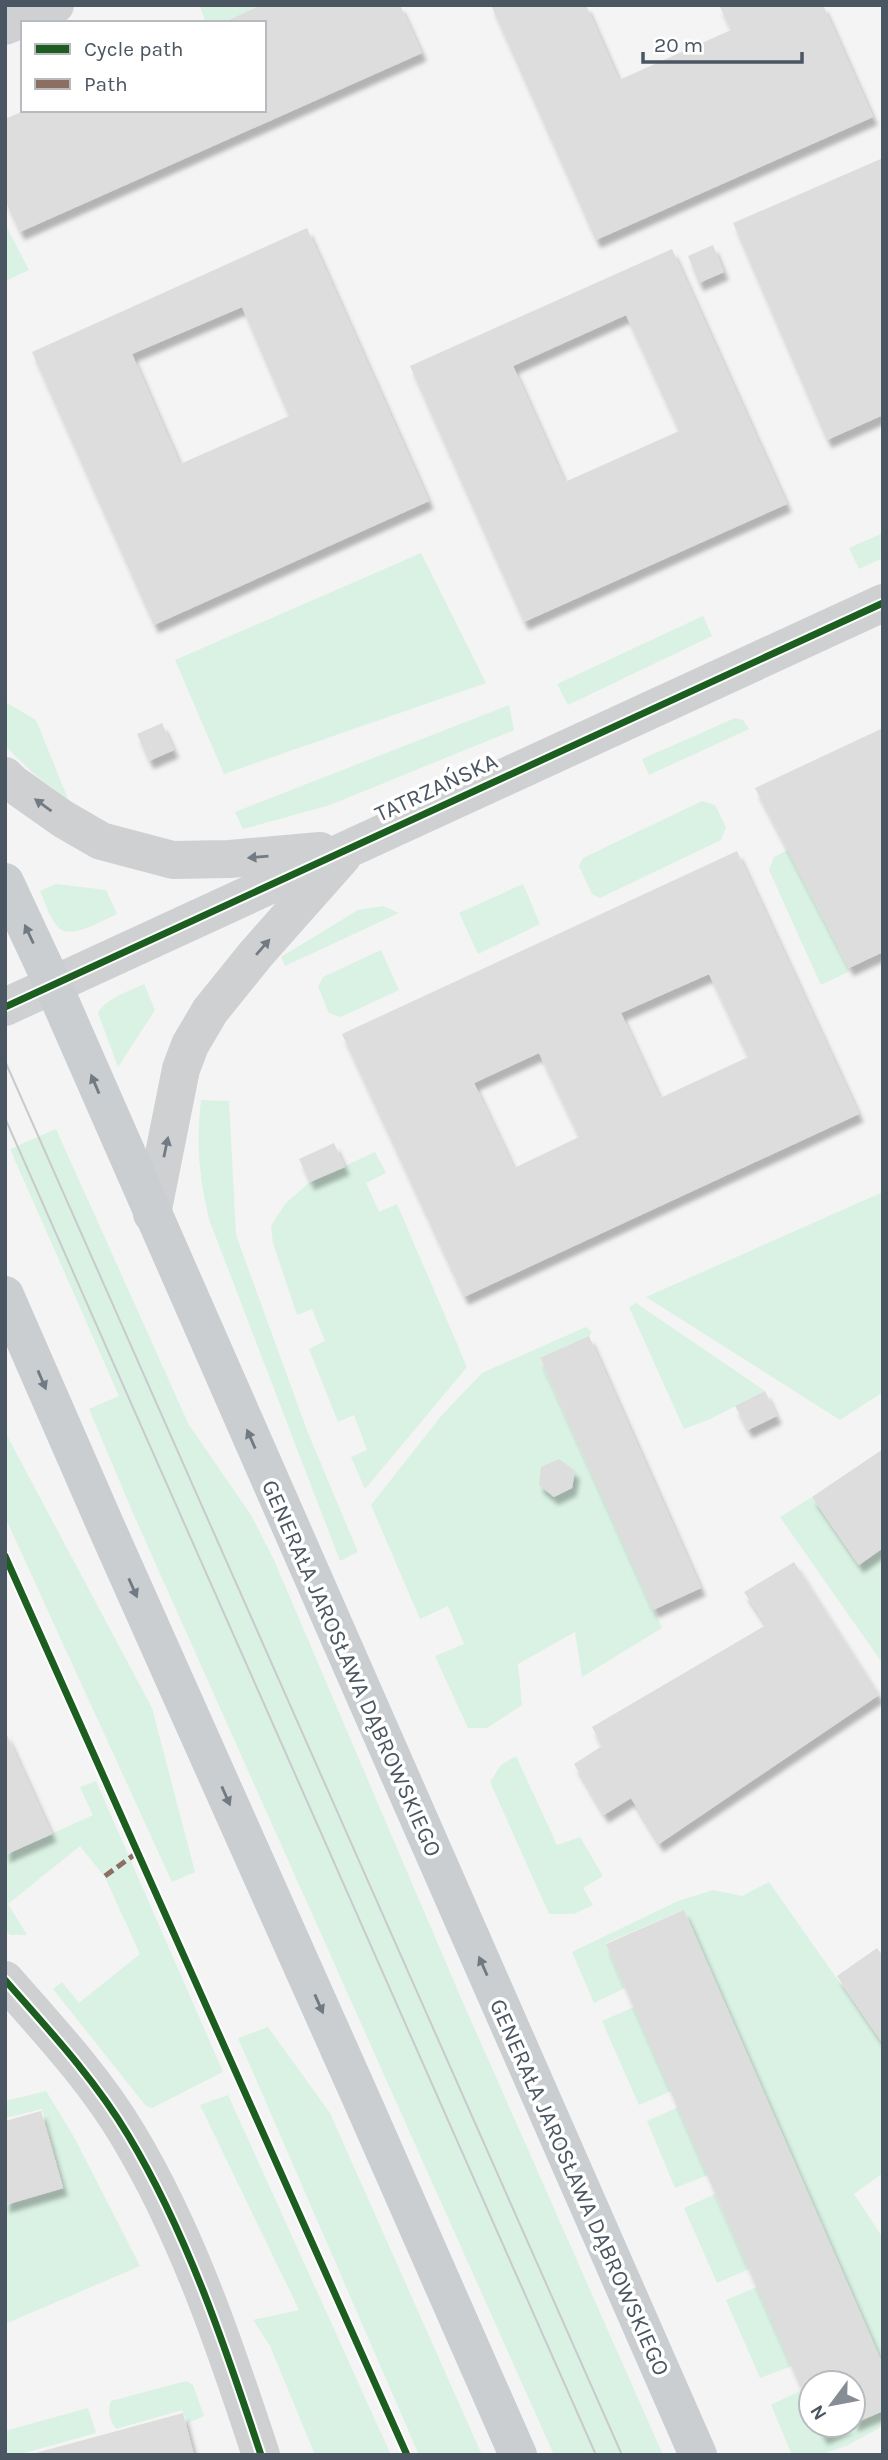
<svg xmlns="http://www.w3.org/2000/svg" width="888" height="2460" font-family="Karla,sans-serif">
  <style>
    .green { fill: #d9f2e3 }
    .building { fill: #ddddde; fill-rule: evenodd; filter: url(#shadow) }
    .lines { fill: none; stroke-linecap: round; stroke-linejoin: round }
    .minor { stroke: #ced0d2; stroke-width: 38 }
    .major { stroke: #caced1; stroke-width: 38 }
    .tram { stroke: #c9cacc; stroke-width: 2 }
    .quiet { stroke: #8d6e63; stroke-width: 5; stroke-dasharray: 10 5; stroke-linecap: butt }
    .cycleway-casing { stroke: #fff; stroke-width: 11 }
    .cycleway { stroke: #1b5e20; stroke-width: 7 }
    .oneway { fill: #727b83 }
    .oneway2 { fill: #707a83 }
    .labels { text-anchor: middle; stroke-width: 7; stroke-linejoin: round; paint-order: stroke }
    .street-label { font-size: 23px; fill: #4a5661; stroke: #fff }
  </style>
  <defs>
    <filter id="shadow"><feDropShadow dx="4.5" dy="8" stdDeviation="2" flood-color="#0004"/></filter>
  </defs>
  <rect width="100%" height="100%" fill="#f4f4f4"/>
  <g class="green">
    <path d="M199 5H261L222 23H206Z"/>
    <path d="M5 224 29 270 5 281Z"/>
    <path d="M883 533V558L859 569 849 548Z"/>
    <path d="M421 553 486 683 224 774 175 660Z"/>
    <path d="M703 616 712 636 568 705 557 684Z"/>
    <path d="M5 702 36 720 68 799 35 775 5 746Z"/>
    <path d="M509 705 514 730 330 805 243 829 235 812Z"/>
    <path d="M735 718 743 720 749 729 649 775 642 759Z"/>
    <path d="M702 801 715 805 726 827 721 840 600 898 592 894 579 866 583 858Z"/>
    <path d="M788 850 850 971 821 985 769 870 774 857Z"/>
    <path d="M56 884 106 890 117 914C103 920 68 942 57 926 49 916 45 902 40 891Z"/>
    <path d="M523 884 540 924 478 954 459 913Z"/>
    <path d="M383 906 399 913 285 966 281 957 358 910Z"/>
    <path d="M381 950 399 990 341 1017 329 1013 318 987 323 977Z"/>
    <path d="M144 984 155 1010 118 1067 98 1013C106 998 130 991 144 984Z"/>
    <path d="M201 1100 229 1101 236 1235 308 1433 358 1552 340 1561 210 1222C199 1179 196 1144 201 1100Z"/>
    <path d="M56 1129 189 1425 251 1515 274 1560 461 1998 663 2455H554L136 1520 89 1409 119 1396 10 1149Z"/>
    <path d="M375 1152 386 1173 366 1183 379 1212 397 1204 467 1367 365 1489 351 1457 367 1450 354 1415 338 1422 309 1349 325 1341 312 1309 297 1315 273 1243 271 1226 285 1204 310 1182Z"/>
    <path d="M883 1192V1392L840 1420 646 1297Z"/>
    <path d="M636 1303 765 1391 710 1419 684 1429 629 1307Z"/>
    <path d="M586 1327 592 1332 589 1336 540 1359 662 1628 582 1677 575 1632 518 1664 522 1705 487 1728H468L435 1656 464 1644 448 1606 420 1619 371 1505 442 1415 482 1373Z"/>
    <path d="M5 1432 152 1708 195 1872 172 1882 5 1517Z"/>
    <path d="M812 1497 858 1565 883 1548V1664L780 1517Z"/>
    <path d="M516 1756 557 1845 580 1837 603 1876 583 1888 593 1905 574 1914H549L490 1782 501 1765Z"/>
    <path d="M96 1781 223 2072 152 2108 146 2106 53 1989 62 1982 79 2003 140 1954 105 1877 80 1846 8 1904 27 1935H10L5 1929V1855L93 1815 80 1787Z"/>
    <path d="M769 1882 883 2044V2173L854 2194 883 2238V2365L684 1910 606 1943 625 1988 594 2003 572 1952 678 1901 713 1890 742 1896Z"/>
    <path d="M634 2007 671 2091 639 2105 602 2021Z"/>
    <path d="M268 2027 330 2113 482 2455H419L238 2038Z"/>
    <path d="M46 2091 74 2137 140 2266 5 2324V2206L64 2189 42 2109 5 2118V2101Z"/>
    <path d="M228 2095 391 2455H315L270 2346 253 2320 299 2310 200 2105Z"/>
    <path d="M678 2107 708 2175 675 2188 647 2121Z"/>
    <path d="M715 2194 749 2269 717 2283 684 2208Z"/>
    <path d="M757 2287 792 2366 760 2378 726 2300Z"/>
    <path d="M186 2381 193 2385 204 2416 188 2423 182 2410 116 2429C110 2422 107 2409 111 2401Z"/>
    <path d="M802 2390 811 2411V2425H817L823 2437 883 2411V2426L846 2446 820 2455H792L771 2405Z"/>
    <path d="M88 2408 96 2433 17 2455H5V2431Z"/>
  </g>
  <g class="building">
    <path d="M261 5H400L422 53 20 232 5 200V119L26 110H264V23H222Z"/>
    <path d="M491 5H586L619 80 731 30 719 5H823L873 117 596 240Z"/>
    <path d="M883 158V415L827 440 733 223Z"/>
    <path d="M307 228 429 501 154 625 32 352ZM242 307 289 416 180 464 132 354Z"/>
    <path d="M713 245 724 272 699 283 688 256Z"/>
    <path d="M672 249 787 504 524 622 410 366ZM626 315 679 431 565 482 513 366Z"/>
    <path d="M162 723 174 750 149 761 137 734Z"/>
    <path d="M883 728V952L849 968 755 788Z"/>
    <path d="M737 851 859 1114 464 1297 342 1034ZM709 974 748 1057 660 1098 621 1013ZM539 1053 579 1137 514 1168 474 1083Z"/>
    <path d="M334 1143 345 1167 310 1182 299 1159Z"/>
    <path d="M589 1336 701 1588 653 1610 540 1358Z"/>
    <path d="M765 1391 777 1416 748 1430 735 1406Z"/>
    <path d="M883 1449V1548L859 1565 812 1497Z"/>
    <path d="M559 1459 575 1471 572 1488 554 1497 539 1485 541 1467Z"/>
    <path d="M794 1562 879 1695 659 1844 631 1798 604 1815 574 1764 602 1746 592 1727 766 1625 744 1592Z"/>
    <path d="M5 1731 52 1834 5 1855Z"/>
    <path d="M684 1910 883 2365V2411L853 2424V2383H811V2411L606 1944Z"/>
    <path d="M877 1948 883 1956V2044L837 1976Z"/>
    <path d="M41 2111 63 2188 5 2205V2121Z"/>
    <path d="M183 2413 194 2455H32V2454Z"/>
    <path d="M817 2425H850L823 2437Z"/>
  </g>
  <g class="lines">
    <g class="minor">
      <path d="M5 26 55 5"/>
      <path d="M5 776 12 783 63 819 101 841 173 860 230 859 320 851"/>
      <path d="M5 1007 883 603"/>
      <path d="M152 1214 181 1069 190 1045 210 1011 256 954 342 857"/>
      <path d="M5 1980C48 2029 94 2078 128 2135 187 2233 225 2346 261 2455"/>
    </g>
    <g class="major">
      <path d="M5 882 53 985 698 2455"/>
      <path d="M5 1295 108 1531 360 2096 518 2455"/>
    </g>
    <g class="tram">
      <path d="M5 1061 622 2455"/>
      <path d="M5 1118 596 2455"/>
    </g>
    <path class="quiet" d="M105 1876 138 1852"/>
    <g class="cycleway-casing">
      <g id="cycleway">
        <path d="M5 1007 883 603"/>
        <path d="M5 1556 407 2455"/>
        <path d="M5 1980C48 2029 94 2078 128 2135 187 2233 225 2346 261 2455"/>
      </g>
    </g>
    <use href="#cycleway" class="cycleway"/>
  </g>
  <defs><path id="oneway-solid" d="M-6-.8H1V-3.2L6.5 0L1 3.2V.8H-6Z" transform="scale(1.75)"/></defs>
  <g class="oneway">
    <use href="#oneway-solid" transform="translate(43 805) rotate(-144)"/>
    <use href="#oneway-solid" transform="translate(258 857) rotate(175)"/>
    <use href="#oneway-solid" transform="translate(263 947) rotate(-49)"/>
    <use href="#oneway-solid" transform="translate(166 1147) rotate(-78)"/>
  </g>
  <g class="oneway2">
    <use href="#oneway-solid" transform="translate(29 934) rotate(-115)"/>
    <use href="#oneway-solid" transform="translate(95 1084) rotate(-113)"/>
    <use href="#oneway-solid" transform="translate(42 1380) rotate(67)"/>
    <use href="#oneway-solid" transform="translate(251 1439) rotate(-114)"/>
    <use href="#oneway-solid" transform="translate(133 1588) rotate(66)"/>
    <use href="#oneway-solid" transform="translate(226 1796) rotate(66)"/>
    <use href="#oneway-solid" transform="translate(483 1966) rotate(-114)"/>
    <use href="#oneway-solid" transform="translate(319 2004) rotate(66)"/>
  </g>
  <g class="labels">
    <g class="street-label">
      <text transform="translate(436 787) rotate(-25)" y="8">TATRZAŃSKA</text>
      <text transform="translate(352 1668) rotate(66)" y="8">GENERAŁA JAROSŁAWA DĄBROWSKIEGO</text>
      <text transform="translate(580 2187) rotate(66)" y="8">GENERAŁA JAROSŁAWA DĄBROWSKIEGO</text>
    </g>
  </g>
  <rect width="888" height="2460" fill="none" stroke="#4a5661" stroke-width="14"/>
  <rect x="21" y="21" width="245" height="91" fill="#ffffff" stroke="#b7bbc0" stroke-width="2"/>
  <rect x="35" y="44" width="35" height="10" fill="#1b5e20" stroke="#b7bbc0" stroke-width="2"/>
  <text x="84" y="56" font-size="21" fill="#4a5661">Cycle path</text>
  <rect x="35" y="79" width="35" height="10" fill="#8d6e63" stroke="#b7bbc0" stroke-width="2"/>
  <text x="84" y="91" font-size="21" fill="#4a5661">Path</text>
  <g transform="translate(832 2404) rotate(238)"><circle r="33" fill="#ffffff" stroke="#b7bbc0" stroke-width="2"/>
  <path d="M0-5L12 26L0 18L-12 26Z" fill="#868d94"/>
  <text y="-10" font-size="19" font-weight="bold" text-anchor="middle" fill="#4a5661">N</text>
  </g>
  <path d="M643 52v10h159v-10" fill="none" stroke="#4a5661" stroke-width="3.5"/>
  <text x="654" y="52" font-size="21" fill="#4a5661" stroke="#ffffff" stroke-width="5" paint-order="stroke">20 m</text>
</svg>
